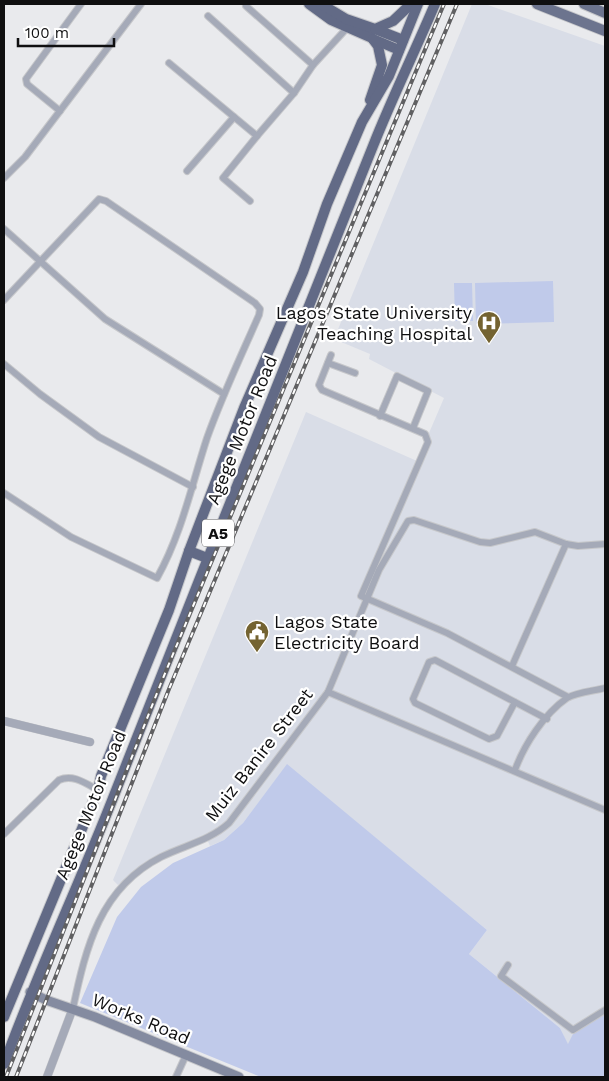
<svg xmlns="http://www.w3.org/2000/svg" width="609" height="1081" font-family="'Work Sans',sans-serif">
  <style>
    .built { fill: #d9dde7 }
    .green { fill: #c0caea }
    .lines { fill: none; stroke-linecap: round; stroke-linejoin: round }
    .minor-casing { stroke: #c6c7ca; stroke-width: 8 }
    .tertiary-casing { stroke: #c6c7ca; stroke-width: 9 }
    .secondary-casing { stroke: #c6c7ca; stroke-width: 11 }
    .primary-casing { stroke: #c6c7ca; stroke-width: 12 }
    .trunk-casing { stroke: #c6c7ca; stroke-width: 12 }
    .minor { stroke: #a5aab8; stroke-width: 6 }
    .tertiary { stroke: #a5aab8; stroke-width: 8 }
    .secondary { stroke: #848ba0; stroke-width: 9 }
    .primary { stroke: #6c748e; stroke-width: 10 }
    .trunk { stroke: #626a86; stroke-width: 10 }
    .rail-casing { stroke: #606062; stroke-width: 4 }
    .rail { stroke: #fff; stroke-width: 2; stroke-dasharray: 5.5; stroke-linecap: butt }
    .labels { text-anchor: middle; stroke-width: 4.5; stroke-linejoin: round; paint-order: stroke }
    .shield { fill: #fff; stroke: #575758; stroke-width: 1 }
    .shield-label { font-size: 16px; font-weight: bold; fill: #0f0f10 }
    .poi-label { font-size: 18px; fill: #0f0f10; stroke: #fff; text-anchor: end }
    .street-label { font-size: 18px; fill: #0f0f10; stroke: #fff }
  </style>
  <rect width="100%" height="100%" fill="#e9eaed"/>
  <path class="built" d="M472 4H485L605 46V1010L568 1045 560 1028 469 954 487 930 287 765 243 823 224 840 210 846 206 837 176 847 148 860 118 885 113 880 306 412 417 461 444 398 369 359 370 354 334 339Z"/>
  <g class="green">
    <path d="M553 281 554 322 476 324 475 283Z"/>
    <path d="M454 283H472L473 321H455Z"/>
    <path d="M287 764 487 930 469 954 560 1028 568 1044 577 1026 605 1010V1077H261L80 1003 117 917 141 887 173 863 224 840 243 823Z"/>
  </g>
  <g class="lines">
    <g class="minor-casing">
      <g id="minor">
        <path d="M246 6 313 65"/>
        <path d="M208 16 294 93"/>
        <path d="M169 63 257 136 294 93 313 65 347 28"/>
        <path d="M60 111 27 84 26 79 81 4"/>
        <path d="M187 171 234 117"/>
        <path d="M4 178 25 157 141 4"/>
        <path d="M250 201 223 178 257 136"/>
        <path d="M4 229 105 319 224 394"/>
        <path d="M4 300 99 199 106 201 255 303 260 309 259 315C241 356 222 396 207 438 191 487 182 533 157 578L71 537 4 493"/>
        <path d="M331 355 319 385 322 390 425 434 428 442 361 596 447 633 568 697"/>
        <path d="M328 363 355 373"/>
        <path d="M4 364 40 394 99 437 193 487"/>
        <path d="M380 416 397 376 428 391 413 428"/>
        <path d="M512 666 566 544 578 546 605 544"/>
        <path d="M328 692 605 810"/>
        <path d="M515 702 497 736 489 739 415 703 413 699 429 662 435 660 547 719"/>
        <path d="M515 770C524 745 544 714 567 698 577 692 594 691 605 688"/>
        <path d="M4 834 59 780C73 774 85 783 98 790"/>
        <path d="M508 965 501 976 573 1030 605 1010"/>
        <path d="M73 1008C86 947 100 888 161 857 185 845 209 841 229 823L328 692 379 570 408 521 414 520 480 542 490 543 535 532 566 544"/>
        <path d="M176 1077 186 1055"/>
      </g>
    </g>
    <g class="tertiary-casing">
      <g id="tertiary">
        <path d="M4 721 90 742"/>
        <path d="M47 1077 73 1008"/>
      </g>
    </g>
    <g class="secondary-casing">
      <path id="secondary" d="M30 992 46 1000 95 1017 239 1077"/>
    </g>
    <g class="primary-casing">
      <g id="primary">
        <path d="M537 4 605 31"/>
        <path d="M584 4 605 13"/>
      </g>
    </g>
    <g class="trunk-casing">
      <g id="trunk">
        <path d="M309 4 331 20 372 38 378 46 382 65 370 100"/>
        <path d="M321 4 346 19 375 29 393 21 411 4"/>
        <path d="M375 29 403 40"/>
        <path d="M373 39 399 50"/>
        <path d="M189 551 207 558"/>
        <path d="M4 1017 98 790 101 776 169 610 189 551 244 408 303 272 327 204 362 122 389 76 418 4"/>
        <path d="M4 1064C37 974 78 887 113 798 198 580 287 364 373 146 392 98 415 51 435 4"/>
      </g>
    </g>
    <use href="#minor" class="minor"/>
    <use href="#tertiary" class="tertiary"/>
    <use href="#secondary" class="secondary"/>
    <use href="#primary" class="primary"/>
    <use href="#trunk" class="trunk"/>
    <g class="rail-casing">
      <g id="rail">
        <path d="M6 1077 161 683 444 4"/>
        <path d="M16 1077 169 689 457 4"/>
      </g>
    </g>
    <use href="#rail" class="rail"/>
  </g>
  <defs>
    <g id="hospital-pin" transform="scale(1.25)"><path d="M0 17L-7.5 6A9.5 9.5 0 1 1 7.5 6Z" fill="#746331" stroke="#fff"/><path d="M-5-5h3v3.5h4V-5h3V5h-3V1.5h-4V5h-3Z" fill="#fff"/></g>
    <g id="civic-pin" transform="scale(1.25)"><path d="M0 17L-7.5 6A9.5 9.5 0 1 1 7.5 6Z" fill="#746331" stroke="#fff"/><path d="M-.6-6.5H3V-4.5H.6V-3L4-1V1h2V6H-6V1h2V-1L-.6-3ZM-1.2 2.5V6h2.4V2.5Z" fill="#fff"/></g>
  </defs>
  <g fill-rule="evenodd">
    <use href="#hospital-pin" x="489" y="323"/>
    <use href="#civic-pin" x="257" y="632"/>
  </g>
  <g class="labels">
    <rect class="shield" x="202" y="519.5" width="32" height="27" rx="4"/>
    <g class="shield-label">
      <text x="218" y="539">A5</text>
    </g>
    <g class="poi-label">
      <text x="472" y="319">Lagos State University<tspan x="472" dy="21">Teaching Hospital</tspan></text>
      <text x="274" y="628" text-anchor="start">Lagos State<tspan x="274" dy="21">Electricity Board</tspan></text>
    </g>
    <g class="street-label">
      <text transform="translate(242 430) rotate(-68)" y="6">Agege Motor Road</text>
      <text transform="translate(259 755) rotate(-52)" y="6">Muiz Banire Street</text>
      <text transform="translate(91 805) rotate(-68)" y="6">Agege Motor Road</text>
      <text transform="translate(141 1019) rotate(23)" y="6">Works Road</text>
    </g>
  </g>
  <rect width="609" height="1081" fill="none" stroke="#0f0f10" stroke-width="10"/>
  <path d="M18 38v8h96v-8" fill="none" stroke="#0f0f10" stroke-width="2.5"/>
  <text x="25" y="38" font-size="15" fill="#0f0f10" stroke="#ffffff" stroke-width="4" paint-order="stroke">100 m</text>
</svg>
